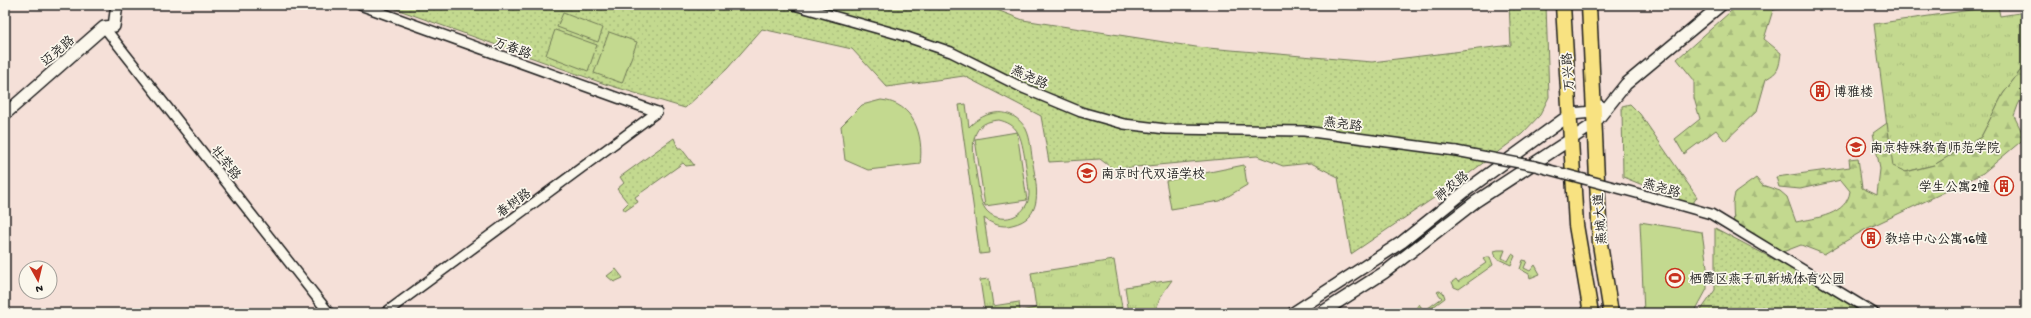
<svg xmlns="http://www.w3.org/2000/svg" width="2031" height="318" font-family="'Gochi Hand','LXGW WenKai TC',sans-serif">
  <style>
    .grass { fill: url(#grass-tufts); stroke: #707a56 }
    .forest { fill: url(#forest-firs); stroke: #707a56 }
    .park { fill: url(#park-dots); stroke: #707a56 }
    .garden { fill: #c3d98f; stroke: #707a56; fill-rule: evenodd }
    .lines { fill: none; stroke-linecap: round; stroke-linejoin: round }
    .minor-casing { stroke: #1c1c1c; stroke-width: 12 }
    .tertiary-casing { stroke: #1c1c1c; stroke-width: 14 }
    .primary-casing { stroke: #1c1c1c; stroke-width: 17 }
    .minor { stroke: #fbf7ec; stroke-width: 9 }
    .tertiary { stroke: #fbf7ec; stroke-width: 11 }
    .primary { stroke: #f8e281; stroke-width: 14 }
    .minor-bridge-casing { stroke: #1c1c1c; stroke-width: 12; stroke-linecap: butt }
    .minor-bridge { stroke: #fbf7ec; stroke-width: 9 }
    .labels { text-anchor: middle; stroke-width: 3.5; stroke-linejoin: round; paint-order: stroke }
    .street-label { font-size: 13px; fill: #1c1c1c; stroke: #fbf7ec }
    .poi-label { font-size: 13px; fill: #1c1c1c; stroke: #fbf7ec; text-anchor: start }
  </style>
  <defs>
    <pattern id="grass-tufts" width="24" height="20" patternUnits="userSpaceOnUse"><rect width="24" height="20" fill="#c3d98f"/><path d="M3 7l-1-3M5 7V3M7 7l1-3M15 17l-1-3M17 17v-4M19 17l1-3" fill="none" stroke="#a7ba7b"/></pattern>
    <pattern id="forest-firs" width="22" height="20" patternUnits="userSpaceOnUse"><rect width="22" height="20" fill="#c3d98f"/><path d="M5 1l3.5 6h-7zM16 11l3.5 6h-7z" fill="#a7ba7b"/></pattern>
    <pattern id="park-dots" width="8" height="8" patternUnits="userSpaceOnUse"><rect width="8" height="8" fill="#c3d98f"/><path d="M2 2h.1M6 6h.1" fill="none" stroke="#a7ba7b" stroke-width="1.8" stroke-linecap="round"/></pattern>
  </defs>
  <rect width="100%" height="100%" fill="#f5e0d8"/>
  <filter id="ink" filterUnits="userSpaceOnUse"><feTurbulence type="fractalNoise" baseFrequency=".025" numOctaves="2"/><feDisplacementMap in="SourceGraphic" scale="8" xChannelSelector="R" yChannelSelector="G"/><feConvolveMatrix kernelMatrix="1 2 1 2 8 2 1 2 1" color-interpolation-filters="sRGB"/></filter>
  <g filter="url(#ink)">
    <g class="grass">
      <path d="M1998 6 2000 16 2026 12V63L2003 94 1981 137 1934 165 1905 172 1892 166 1874 24Z"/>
      <path d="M1498 250H1505L1502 258 1508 261 1512 254 1515 256 1511 265 1496 258 1494 251Z"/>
      <path d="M1487 257H1490L1493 265 1459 289 1454 287 1452 282 1456 279 1458 282 1486 263 1483 259Z"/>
      <path d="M1114 260 1123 313H985L980 280 989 279 993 306 1019 302 1020 311 1036 308 1031 273Z"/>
      <path d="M1523 260 1527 261 1524 268 1530 271 1535 265 1540 274 1530 278 1529 274 1520 269Z"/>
      <path d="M616 269 623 278 614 282 607 276Z"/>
      <path d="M1172 280C1165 290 1157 300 1156 313H1129L1125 287Z"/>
      <path d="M1439 291 1443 292 1445 298 1425 313H1419L1416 308 1419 304 1424 311 1442 298 1437 292Z"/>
    </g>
    <g class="forest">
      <path d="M1738 5H1804L1773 10 1764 39 1781 53C1779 68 1779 72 1766 79L1757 111 1725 141 1716 130 1684 154 1675 139 1700 119 1694 98V80L1677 59Z"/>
      <path d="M2026 63V90L2018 105 2014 116 2025 138 1983 173 1949 190 1866 229 1824 254 1801 245 1775 255 1734 230 1733 203 1735 193 1756 178 1762 185 1780 191 1787 197 1796 222C1816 218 1847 215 1850 191L1841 180 1800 189 1779 187 1776 177 1850 167 1849 159 1858 158 1862 188 1877 195 1880 169 1873 133 1887 123 1893 166 1906 172 1934 165 1981 137 2003 94Z"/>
    </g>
    <g class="park">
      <path d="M385 5H984L1023 20 1196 47 1372 62 1511 45 1509 5H1546L1549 97 1540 115 1522 134 1459 181 1351 254 1338 177 1311 163 1283 166 1257 156 1113 169 1100 159 1049 162 1041 116 964 76 887 87 852 49 762 29 727 69 685 108 605 84Z"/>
      <path d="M1630 104 1640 114 1697 197 1693 203H1687L1623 177 1622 106Z"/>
      <path d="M674 138 678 148H681L694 165 686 166 683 163 635 197 638 202 625 211 623 208 628 203 617 189 624 183 620 177Z"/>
      <path d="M1715 228 1875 313H1699L1715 290Z"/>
    </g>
    <g class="garden">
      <path d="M563 13 603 28 598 42 557 27Z"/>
      <path d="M555 30 597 45 588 71 546 55Z"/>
      <path d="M609 32 637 42 622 83 594 73Z"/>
      <path d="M881 100C914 103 924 135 920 164L868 170 845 160 841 126 862 105Z"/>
      <path d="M966 104 969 127C985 110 1012 105 1026 129 1031 139 1031 153 1033 164 1037 188 1044 218 1012 225 1002 228 992 224 984 218L989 253 980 254 959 105ZM999 120C1007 122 1014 125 1018 133 1024 142 1028 181 1029 193 1029 198 1028 203 1025 207 1016 221 996 222 986 210 979 201 979 188 977 178 974 155 964 122 999 120Z"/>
      <path d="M1017 132 1027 200 985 206 975 139Z"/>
      <path d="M1244 165 1247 185 1220 201 1171 209 1166 181Z"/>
      <path d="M1640 222 1702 232 1707 267V289L1694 313H1644Z"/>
    </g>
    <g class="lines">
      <g class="minor-casing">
        <g id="minor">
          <path d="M360 5 657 112"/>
          <path d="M794 5 901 35 951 52 1023 88 1081 112 1124 124 1166 129 1304 131 1456 151"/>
          <path d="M104 27 329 313"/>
          <path d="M1640 194 1711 214 1874 313"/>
          <path d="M385 313 657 112"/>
        </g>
      </g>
      <g class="tertiary-casing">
        <g id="tertiary">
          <path d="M5 114 104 27 114 26 117 5"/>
          <path d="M1293 313 1402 242 1468 189 1571 114 1593 112 1600 106"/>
          <path d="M1321 313 1385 272 1475 202 1594 124 1626 84 1721 5"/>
        </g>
      </g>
      <g class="primary-casing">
        <g id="primary">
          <path d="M1563 5 1576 225 1591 313"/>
          <path d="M1589 5 1600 244 1611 313"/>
        </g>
      </g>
      <use href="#minor" class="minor"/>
      <use href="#tertiary" class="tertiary"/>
      <use href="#primary" class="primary"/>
      <g class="minor-bridge-casing">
        <path id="minor-bridge" d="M1456 151 1535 166 1640 194"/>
      </g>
      <use href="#minor-bridge" class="minor-bridge"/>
    </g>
  </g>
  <defs>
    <g id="building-ring" transform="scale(1)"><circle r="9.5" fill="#fbf7ec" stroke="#c8321e" stroke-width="1.5"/><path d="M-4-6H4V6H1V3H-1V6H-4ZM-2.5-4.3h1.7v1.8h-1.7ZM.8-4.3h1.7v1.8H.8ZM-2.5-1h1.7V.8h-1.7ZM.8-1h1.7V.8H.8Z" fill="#c8321e"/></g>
    <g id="university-ring" transform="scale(1)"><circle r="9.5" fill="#fbf7ec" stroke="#c8321e" stroke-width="1.5"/><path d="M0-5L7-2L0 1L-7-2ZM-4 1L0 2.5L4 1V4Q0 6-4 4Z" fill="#c8321e"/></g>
    <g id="school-ring" transform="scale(1)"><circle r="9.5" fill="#fbf7ec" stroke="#c8321e" stroke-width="1.5"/><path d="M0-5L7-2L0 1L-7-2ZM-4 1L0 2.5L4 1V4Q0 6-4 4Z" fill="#c8321e"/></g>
    <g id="stadium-ring" transform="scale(1)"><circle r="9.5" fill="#fbf7ec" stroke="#c8321e" stroke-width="1.5"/><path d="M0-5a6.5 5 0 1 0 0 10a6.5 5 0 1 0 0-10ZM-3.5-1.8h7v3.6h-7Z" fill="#c8321e"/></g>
  </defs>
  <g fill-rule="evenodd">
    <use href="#building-ring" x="1820" y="91"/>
    <use href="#university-ring" x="1856" y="147"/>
    <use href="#school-ring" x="1087" y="173"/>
    <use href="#building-ring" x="2004" y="186"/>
    <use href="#building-ring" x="1871" y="238"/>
    <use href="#stadium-ring" x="1675" y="278"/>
  </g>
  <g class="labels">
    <g class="street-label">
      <text transform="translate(513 47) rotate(20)" y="5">万春路</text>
      <text transform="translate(57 50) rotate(-41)" y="5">迈尧路</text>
      <text transform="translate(1567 72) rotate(-94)" y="5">万兴路</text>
      <text transform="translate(1030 76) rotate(25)" y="5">燕尧路</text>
      <text transform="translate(1343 123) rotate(8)" y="5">燕尧路</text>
      <text transform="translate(227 162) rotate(52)" y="5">壮举路</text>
      <text transform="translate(1451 185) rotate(-38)" y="5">神农路</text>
      <text transform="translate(1662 187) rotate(16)" y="5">燕尧路</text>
      <text transform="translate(513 202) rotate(-36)" y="5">春树路</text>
      <text transform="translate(1599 219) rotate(-94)" y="5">燕城大道</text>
    </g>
    <g class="poi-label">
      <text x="1834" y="96">博雅楼</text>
      <text x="1870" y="152">南京特殊教育师范学院</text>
      <text x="1101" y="178">南京时代双语学校</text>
      <text x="1990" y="191" text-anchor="end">学生公寓2幢</text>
      <text x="1885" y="243">教培中心公寓16幢</text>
      <text x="1689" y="283">栖霞区燕子矶新城体育公园</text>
    </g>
  </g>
  <rect width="2031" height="318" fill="none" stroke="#fbf7ec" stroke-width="20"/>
  <rect x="10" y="10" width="2011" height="298" fill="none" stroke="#1c1c1c" stroke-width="1.5" filter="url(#ink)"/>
  <g transform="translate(38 280) rotate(172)"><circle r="19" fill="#fbf7ec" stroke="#a29f99"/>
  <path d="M0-3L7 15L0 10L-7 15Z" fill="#c8321e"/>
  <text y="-6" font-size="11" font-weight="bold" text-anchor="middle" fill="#1c1c1c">N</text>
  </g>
</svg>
